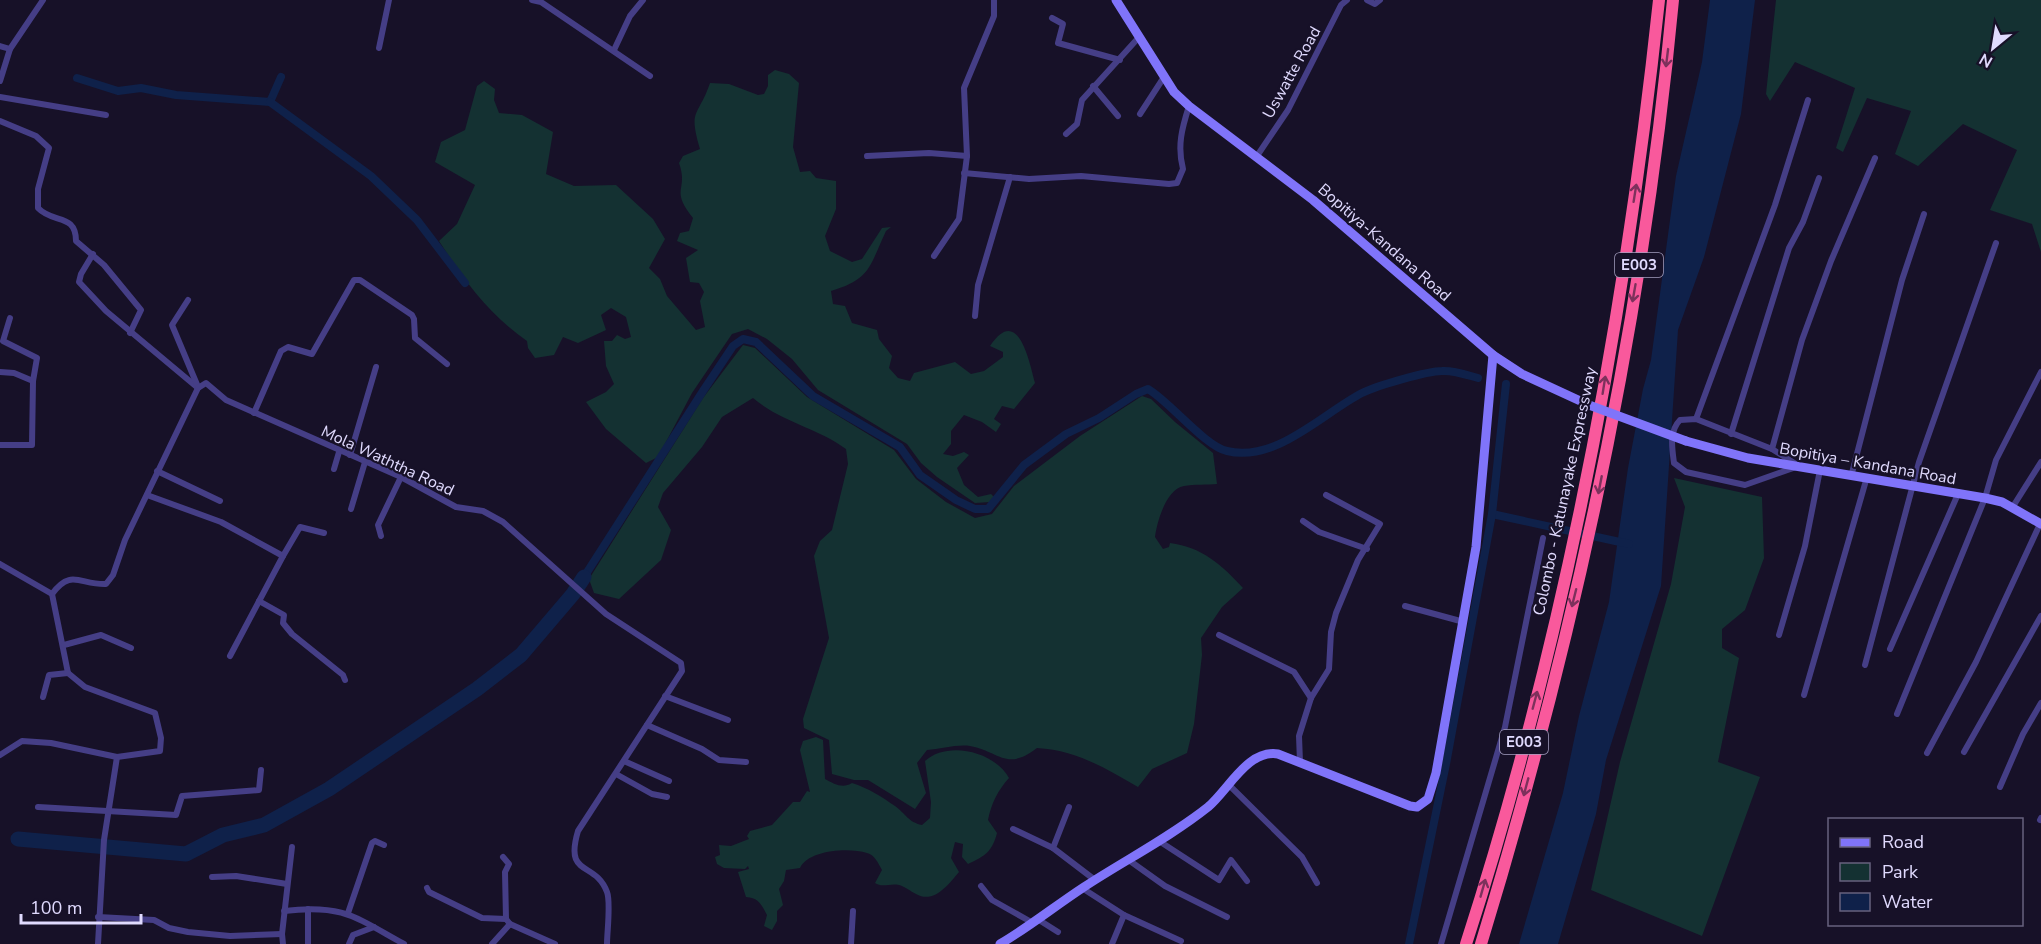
<svg xmlns="http://www.w3.org/2000/svg" width="2041" height="944" font-family="'Nunito Sans',sans-serif">
  <style>
    .green { fill: #143132 }
    .water { fill: #0f214a }
    .lines { fill: none; stroke-linecap: round; stroke-linejoin: round }
    .canal { stroke: #0f214a; stroke-width: 8 }
    .river { stroke: #0f214a; stroke-width: 15 }
    .street { stroke: #453e86; stroke-width: 6 }
    .secondary { stroke: #8074fa; stroke-width: 9 }
    .highway { stroke: #f9599c; stroke-width: 12 }
    .secondary-bridge { stroke: #8074fa; stroke-width: 9 }
    .oneway { stroke: #7d315c }
    .labels { text-anchor: middle; stroke-width: 4.5; stroke-linejoin: round; paint-order: stroke }
    .shield { fill: #171128; stroke: #a49ebe; stroke-width: 1.5 }
    .shield-label { font-size: 15px; font-weight: bold; fill: #e0dafe }
    .street-label { font-size: 16px; fill: #e0dafe; stroke: #171128 }
  </style>
  <rect width="100%" height="100%" fill="#171128"/>
  <g class="green">
    <path d="M1776 0H2041V252L2032 224 1990 210 2017 150 1963 124 1918 166 1895 154 1911 111 1867 98 1843 152 1836 148 1855 88 1795 62 1770 101 1766 94Z"/>
    <path d="M775 70 789 74 799 83 793 147 800 172 810 171 816 178 836 181V209L825 236 830 251 852 262 862 259 882 228 891 227 886 231C869 267 871 279 831 291L833 304 845 306 852 323 877 330 879 339 892 356 889 368 898 378 910 381 914 373 955 362 971 374 984 371 1003 357V352L990 346C1018 304 1029 361 1035 383L1014 409 1002 406 994 419 1001 424 996 432 982 422 964 415 951 431V444L943 454 953 456 964 452 969 455 957 468 964 485 978 497 991 494 994 497 990 502 975 503 937 477 921 463 907 444 818 390 792 359 767 339 748 329 732 334 692 393 658 457 646 463 606 429 586 402 606 392 614 384 606 366 604 341H612L617 335 625 339 631 337 626 317 611 308 601 315 606 330 578 343 563 337 554 355 535 358 528 348 527 341C488 314 464 280 439 241L457 224 475 185 435 162 441 142 465 130 477 86 484 81 495 89 494 100 499 113 522 115 553 132 546 174 574 186 616 185 653 219 665 239 649 268 660 279 667 296 696 330 705 327 700 301 704 292 699 283 690 282 686 258 698 250 677 241 680 233 689 231 693 218C669 188 689 191 679 163L683 156 700 149C688 108 698 118 710 83L729 84 758 95 764 94 768 86V75Z"/>
    <path d="M743 345 755 348 807 397 894 450 916 479 946 502 975 518 992 514 1014 486 1080 436 1142 396 1151 399 1175 422 1213 453 1217 484C1207 485 1194 484 1184 486 1166 489 1157 522 1155 537L1163 549 1169 547 1170 543C1202 547 1222 565 1243 588L1222 607 1201 638 1202 655 1194 724 1187 753 1152 769 1138 787C1105 768 1076 750 1037 748 1006 772 999 751 970 746 958 744 940 749 927 750L917 763 926 793 915 809 868 780H854L832 774 829 740 804 728 803 719 829 638 814 556 820 541 832 530 848 464 846 449C818 428 781 422 753 398L722 417 702 447 663 493 658 507 671 530 661 560 619 599 594 593 589 579 703 398Z"/>
    <path d="M1674 478 1762 497 1764 558 1745 610 1722 629V648L1739 658 1718 762 1760 777 1702 936 1591 890 1620 762 1671 584 1685 507Z"/>
    <path d="M816 737 823 740 825 779C834 784 843 789 852 783 868 788 882 797 895 806 906 814 908 822 922 825L930 818 931 802 925 761C948 740 995 752 1009 778 998 790 991 804 988 820L997 833C992 852 985 856 968 864L962 857 963 844 955 842 951 858 959 872C948 885 934 904 916 894 910 891 904 886 899 885 890 883 882 888 875 883L882 870C878 863 875 855 867 853 849 847 808 850 800 868L786 870 784 881 779 889 783 905 777 911V921L772 930 764 926 767 915C761 904 759 898 746 897L738 872 749 869 748 866 745 869 724 868 717 864 715 857 720 855 719 845 731 846 749 839 747 836 750 831 772 825 793 802H800L807 791 810 792 800 750 803 741Z"/>
  </g>
  <path class="water" d="M1710 0H1755L1741 114 1704 257 1678 330 1661 586 1606 760 1596 814 1558 944H1519L1563 793 1579 716 1609 602 1628 468 1643 389 1651 360 1676 176 1702 62Z"/>
  <g class="lines">
    <g class="canal">
      <path d="M77 78 118 91 141 88 176 95 270 102 281 77"/>
      <path d="M270 102 371 176 417 220 465 283"/>
      <path d="M1492 514 1629 544"/>
      <path d="M584 577 703 391 733 346 743 339 756 342 813 396 900 447 920 475 956 500 975 509H988L1024 465 1066 434 1099 418 1136 394 1148 389C1170 402 1205 446 1227 451 1276 463 1323 413 1362 393 1376 386 1427 371 1442 371 1453 370 1467 375 1478 378"/>
      <path d="M1409 944 1446 764 1492 514 1506 384"/>
    </g>
    <path class="river" d="M18 839 186 854 223 835 264 825 329 789 477 689 521 655 573 594 584 577"/>
    <g class="street">
      <path d="M532 0 541 2 650 76"/>
      <path d="M1367 0 1375 4 1380 0"/>
      <path d="M1052 18 1063 24 1058 43 1120 60"/>
      <path d="M0 46 10 49"/>
      <path d="M379 48 389 0"/>
      <path d="M614 50 630 16 643 0"/>
      <path d="M0 81 10 49 43 0"/>
      <path d="M1093 86 1118 116"/>
      <path d="M0 97 106 115"/>
      <path d="M1140 114 1164 77"/>
      <path d="M0 121 36 136 49 148 38 189V208C53 224 76 213 76 241L104 265 141 310 130 333"/>
      <path d="M1066 134 1077 124 1082 100 1140 36"/>
      <path d="M867 156 929 153 967 156"/>
      <path d="M1257 156 1288 110 1341 5 1347 0"/>
      <path d="M964 173 1029 179 1081 176 1169 184 1177 183 1183 169C1177 146 1182 128 1189 106"/>
      <path d="M93 254 81 274 79 282 106 311 198 388"/>
      <path d="M934 256 959 219 967 156 964 88 994 16V0"/>
      <path d="M188 300 172 325 198 387"/>
      <path d="M975 316 978 285 1010 177"/>
      <path d="M0 372 14 373 33 381"/>
      <path d="M254 413 281 351 288 347 312 354 354 280H360L412 315 414 319 415 338 447 364"/>
      <path d="M1696 419 1775 205 1808 100"/>
      <path d="M1696 419 1772 449 1799 466 1745 485 1686 472 1674 463C1672 448 1669 431 1680 420Z"/>
      <path d="M1731 434 1789 248 1803 222 1819 178"/>
      <path d="M0 445H32L33 381 37 358 3 341 10 318"/>
      <path d="M1772 449 1802 340 1831 261 1875 158"/>
      <path d="M350 455 376 367"/>
      <path d="M334 469 339 452"/>
      <path d="M157 471 220 501"/>
      <path d="M1852 473 1902 280 1924 214"/>
      <path d="M147 495 221 522 283 556 230 656"/>
      <path d="M2012 508 2041 462"/>
      <path d="M351 509 365 462"/>
      <path d="M1303 521 1319 532 1367 549"/>
      <path d="M381 536 378 525 401 477"/>
      <path d="M283 556 300 527 324 533"/>
      <path d="M0 564 52 594 68 673 85 687 155 713 161 738 160 751 117 757 104 840 98 944"/>
      <path d="M52 594C71 568 80 585 106 584L113 575 125 540 198 388 206 383 226 400 401 477 456 507 483 511 503 522 606 614 681 663 682 671 578 831C564 878 595 860 607 892 611 902 607 932 607 944"/>
      <path d="M259 601 284 615 283 623 292 634 343 675 345 680"/>
      <path d="M1405 606 1464 622"/>
      <path d="M1219 635 1294 672 1311 698"/>
      <path d="M1779 635 1805 546 1820 470"/>
      <path d="M64 645 101 635 131 648"/>
      <path d="M1890 649 1958 494"/>
      <path d="M1865 665 1919 462 1996 243"/>
      <path d="M1804 695 1867 477"/>
      <path d="M665 696 728 720"/>
      <path d="M43 697 49 675 68 673"/>
      <path d="M1897 714 1985 498 1996 460 2041 372"/>
      <path d="M647 725 702 749 719 760 746 762"/>
      <path d="M1964 752 2041 616"/>
      <path d="M1927 753 1976 662 2040 524"/>
      <path d="M0 755 22 741 51 743 117 757"/>
      <path d="M624 761 669 781"/>
      <path d="M1300 762 1299 736 1311 698 1329 669 1331 632 1336 613 1358 560 1380 524 1326 495"/>
      <path d="M616 774 652 794 667 797"/>
      <path d="M1229 785 1302 857 1317 883"/>
      <path d="M2000 787 2023 734 2041 703"/>
      <path d="M38 807 176 815 182 796 259 790 261 770"/>
      <path d="M1069 807 1053 848 1095 880"/>
      <path d="M2040 820 2041 818"/>
      <path d="M1013 829 1053 848"/>
      <path d="M1159 841 1219 880 1231 860 1247 881"/>
      <path d="M503 857 509 864 505 872 506 919 510 924 555 944"/>
      <path d="M1130 861 1165 886 1227 917"/>
      <path d="M212 877 236 876 287 884"/>
      <path d="M981 886 992 900 1033 923"/>
      <path d="M427 888 429 892 482 918 506 919"/>
      <path d="M1082 888 1124 915 1112 944"/>
      <path d="M284 911C343 904 355 917 404 944"/>
      <path d="M348 913 372 843 375 841 384 845"/>
      <path d="M1124 915 1181 941"/>
      <path d="M98 917 154 920 169 928 188 932 230 936 282 934"/>
      <path d="M1039 920 1058 932"/>
      <path d="M283 944 282 934 292 847"/>
      <path d="M308 944V909"/>
      <path d="M349 944 353 935 374 927"/>
      <path d="M492 944 510 924"/>
      <path d="M851 944 853 911"/>
      <path d="M1441 944 1505 727 1543 538"/>
    </g>
    <g class="secondary">
      <path d="M1116 0 1174 92 1189 106 1313 200 1493 355 1522 374 1589 405"/>
      <path d="M1686 441 1748 458 1985 498 2002 502 2041 524"/>
      <path d="M1000 944C1029 927 1055 906 1084 887 1125 860 1169 838 1208 807 1229 789 1248 749 1278 754L1410 806 1417 807 1428 799 1436 773 1476 547 1493 355"/>
    </g>
    <g class="highway">
      <path d="M1466 944C1565 638 1625 319 1659 0"/>
      <path d="M1481 944C1575 637 1643 320 1673 0"/>
    </g>
    <path class="secondary-bridge" d="M1589 405 1686 441"/>
  </g>
  <defs><path id="oneway-shaft" d="M-6 0H5M1.5-3L5.5 0L1.5 3" fill="none" stroke-width="1.6" stroke-linecap="round" stroke-linejoin="round" transform="scale(1.5)"/></defs>
  <g class="oneway">
    <use href="#oneway-shaft" transform="translate(1667 58) rotate(97)"/>
    <use href="#oneway-shaft" transform="translate(1635 193) rotate(-81)"/>
    <use href="#oneway-shaft" transform="translate(1634 293) rotate(100)"/>
    <use href="#oneway-shaft" transform="translate(1604 385) rotate(-81)"/>
    <use href="#oneway-shaft" transform="translate(1600 485) rotate(101)"/>
    <use href="#oneway-shaft" transform="translate(1574 598) rotate(104)"/>
    <use href="#oneway-shaft" transform="translate(1535 700) rotate(-75)"/>
    <use href="#oneway-shaft" transform="translate(1526 787) rotate(105)"/>
    <use href="#oneway-shaft" transform="translate(1483 888) rotate(-74)"/>
  </g>
  <g class="labels">
    <g class="shield">
      <rect x="1615" y="253" width="48" height="24" rx="4.5"/>
      <rect x="1500" y="730" width="48" height="24" rx="4.5"/>
    </g>
    <g class="shield-label">
      <text x="1639" y="270">E003</text>
      <text x="1524" y="747">E003</text>
    </g>
    <g class="street-label">
      <text transform="translate(1291 72) rotate(-61)" y="6">Uswatte Road</text>
      <text transform="translate(1385 242) rotate(41)" y="6">Bopitiya-Kandana Road</text>
      <text transform="translate(388 460) rotate(25)" y="6">Mola Waththa Road</text>
      <text transform="translate(1868 463) rotate(10)" y="6">Bopitiya – Kandana Road</text>
      <text transform="translate(1564 491) rotate(-78)" y="6">Colombo - Katunayake Expressway</text>
    </g>
  </g>
  <rect x="1828" y="818" width="195" height="108" fill="#171128" stroke="#67617e" stroke-width="1.5"/>
  <rect x="1840" y="838" width="30" height="9" fill="#8074fa" stroke="#67617e" stroke-width="1.5"/>
  <text x="1882" y="848" font-size="18" fill="#e0dafe">Road</text>
  <rect x="1840" y="863" width="30" height="18" fill="#143132" stroke="#67617e" stroke-width="1.5"/>
  <text x="1882" y="878" font-size="18" fill="#e0dafe">Park</text>
  <rect x="1840" y="893" width="30" height="18" fill="#0f214a" stroke="#67617e" stroke-width="1.5"/>
  <text x="1882" y="908" font-size="18" fill="#e0dafe">Water</text>
  <g transform="translate(1993 48) rotate(210)" stroke="#171128" stroke-width="4.5" paint-order="stroke">
  <path d="M0-4.5L10 22L0 15L-10 22Z" fill="#e0dafe"/>
  <text y="-9" font-size="16" font-weight="bold" text-anchor="middle" fill="#e0dafe">N</text>
  </g>
  <path d="M21 914v9h120v-9" fill="none" stroke="#e0dafe" stroke-width="3"/>
  <text x="30" y="914" font-size="18" fill="#e0dafe" stroke="#171128" stroke-width="4.5" paint-order="stroke">100 m</text>
</svg>
